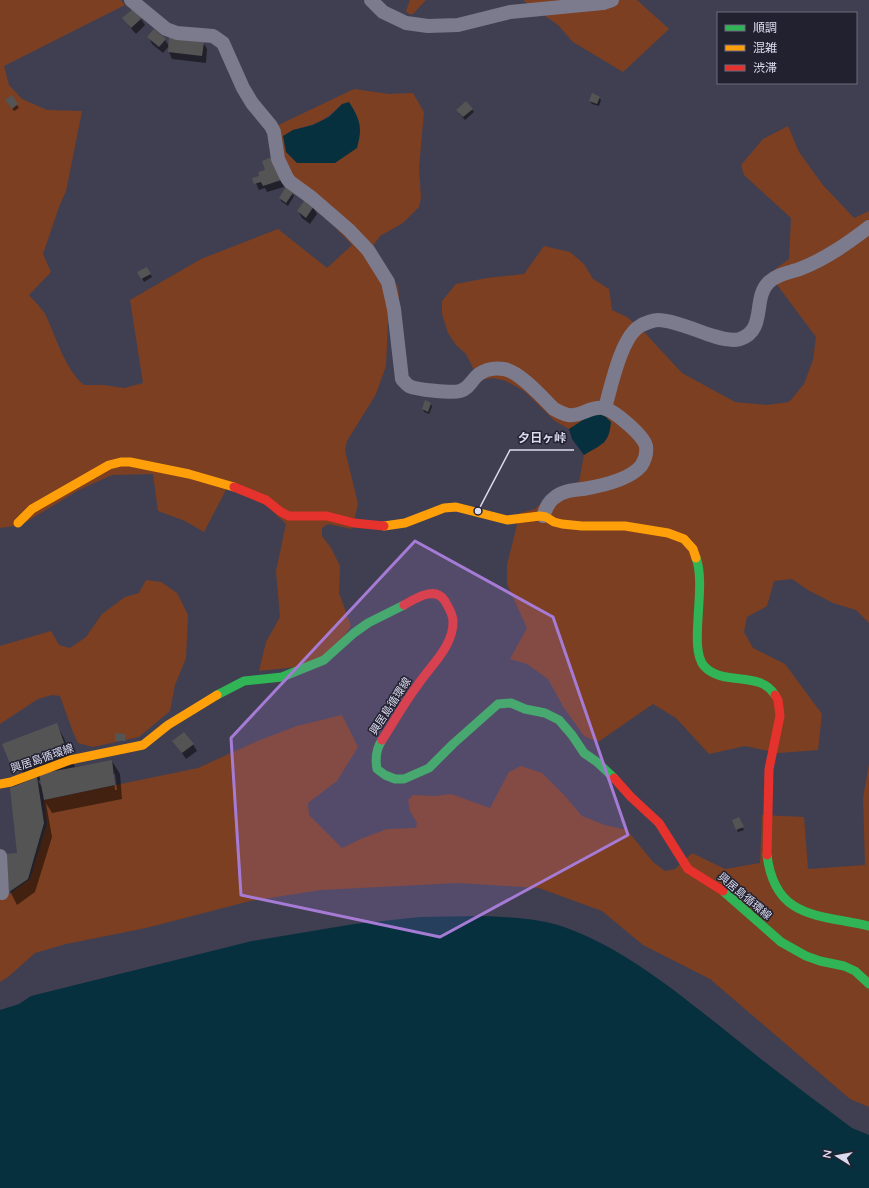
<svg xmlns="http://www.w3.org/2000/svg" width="869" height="1188" font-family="Lato,'Noto Sans JP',sans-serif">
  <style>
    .green { fill: #7c3f21; fill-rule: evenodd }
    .water { fill: #07303f }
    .shadow { fill: #0007; fill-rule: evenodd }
    .building { fill: #555455 }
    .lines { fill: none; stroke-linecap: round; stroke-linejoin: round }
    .street { stroke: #7c7a8d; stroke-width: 14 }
    .fast { stroke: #30b455; stroke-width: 9 }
    .slow { stroke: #ff9f0a; stroke-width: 9 }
    .jam { stroke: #e5322d; stroke-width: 9 }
    .marked { fill: #a67bd5; fill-opacity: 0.2; stroke: #a67bd5; stroke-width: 3; stroke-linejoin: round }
    .labels { text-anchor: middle; stroke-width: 3; stroke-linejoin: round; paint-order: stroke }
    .street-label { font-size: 11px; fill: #dbdbf0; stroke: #222130 }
    .leader { fill: none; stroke: #dbdbf0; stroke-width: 1.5 }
    .callout-dot { fill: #dbdbf0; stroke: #222130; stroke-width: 1.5 }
    .callout-label { font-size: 12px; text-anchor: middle; font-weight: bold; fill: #dbdbf0; stroke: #222130; stroke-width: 3; stroke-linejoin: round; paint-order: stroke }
  </style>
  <rect width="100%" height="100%" fill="#403f51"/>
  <g class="green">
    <path d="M0 0H121L125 5 4 66 9 85 22 99 47 110 82 111 66 191 59 207 43 254 51 272 29 295C34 301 41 307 45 314 56 336 65 370 84 385H104L124 388 143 383 130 300 201 259 278 229 327 268 352 245 320 211 285 184 268 130 354 89 389 94 413 93 424 112 419 168 421 198 419 207 403 223 380 236 372 247 398 287 399 296 388 323 386 366 376 394 347 441 345 450 358 504 352 529 328 524 322 528V536L331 548 340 566 339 593 351 626 325 664 259 671 266 642 280 617 276 571 286 524 267 506 227 488 204 532 185 521 158 511 153 474 112 475 79 490 21 525 0 528ZM342 104 297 163 293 130C317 124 325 121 342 104Z"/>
    <path d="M410 0H426L413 14H409L406 11Z"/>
    <path d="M523 0H637L669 29 623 72 573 42 558 25Z"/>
    <path d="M788 126 799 152 822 184 854 218 869 211V623L856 610 833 603 808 590 792 579 774 581 767 606 747 617 744 632 753 648 785 664 822 714 818 750 779 753 745 746 709 754 676 718 653 704 598 742 584 736 564 708 548 679 527 664 510 659 527 628 507 584V565L520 513 535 509 545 499 559 488 579 482 584 455 605 442 591 415 569 429 555 421 524 391 506 381 493 378 479 380 466 354 456 345 448 333 442 314V301L456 284 487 278 524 274 544 246 570 252 584 264 593 279 609 289 612 310 627 317 644 332 682 373 735 402 767 405 789 402 804 384 813 360 816 337 769 274 789 259 791 218 744 175 741 165 763 139Z"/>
    <path d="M146 580 161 582 177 593 188 615 186 658 175 685 170 711 139 737 93 747 78 743 73 732 60 696 52 695 38 699 0 724V646L51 631 59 645 70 648 86 637 102 614 125 597 139 593Z"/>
    <path d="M342 715 358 747 337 781 308 803 309 815 342 848 363 838 387 829 416 828 417 823 410 811 408 800 413 795 435 796 451 794 490 808 509 772 521 766 542 773 564 795 582 816 605 825 627 830 653 862 665 871 675 869 692 853 725 869 760 863 762 815 804 817 808 869 865 865 863 798 869 764V1107L850 1099 710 979 643 945 602 911 539 888 458 883 321 890 250 901 146 928 66 944 35 953 8 977 0 982V899L8 895 30 879 47 824 44 800 198 768 260 740 297 726Z"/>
  </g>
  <g class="water">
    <path d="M349 102C360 119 363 128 357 148L335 163H297L286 152 283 136 293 130 313 125 329 117 342 104Z"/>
    <path d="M600 414 606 417 611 422C609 444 602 444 584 455L572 439 569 429 591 415Z"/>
    <path d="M480 916C508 917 537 918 564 927 627 949 684 998 736 1039 774 1070 813 1099 852 1128L869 1135V1188H0V1010L19 1004 31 996 252 941 354 924 420 917Z"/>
  </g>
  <g class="shadow">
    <path d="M124 19H141L145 25 136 34 128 25Z"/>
    <path d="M149 37 165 40 169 46 163 53 152 44Z"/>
    <path d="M203 42 207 49 206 63 172 59 169 52Z"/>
    <path d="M599 97 601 100 599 106 592 104 590 101Z"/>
    <path d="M8 103 17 105 19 108 14 111Z"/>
    <path d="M472 109 474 112 465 120 459 113Z"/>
    <path d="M276 165 284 187 267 192 265 188 259 190 254 179 261 176Z"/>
    <path d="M292 193 294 196 288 206 281 201 280 198Z"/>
    <path d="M313 207 317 214 310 224 302 218 298 211Z"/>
    <path d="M147 268 152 277 144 282 139 272Z"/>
    <path d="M431 404 432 407 429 414 424 412 423 409Z"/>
    <path d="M56 724 64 738 75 767 112 761 120 774 122 799 52 813 46 803 52 837 35 892 17 905 10 891 18 854 11 789ZM113 774H115L117 790H115ZM41 780 42 787 38 781Z"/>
    <path d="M174 741 193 744 197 751 186 759Z"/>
    <path d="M740 821 744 830 738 832 737 830Z"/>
  </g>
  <g class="building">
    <path d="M133 9 142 18 131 28 122 18Z"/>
    <path d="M154 29 166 39 159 47 147 37Z"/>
    <path d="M169 37 204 42 202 56 168 52Z"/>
    <path d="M592 93 600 97 597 104 589 101Z"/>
    <path d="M12 95 18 104 12 109 5 100Z"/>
    <path d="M466 101 473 109 463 117 456 110Z"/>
    <path d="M272 157 281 180 263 186 261 182 254 184 252 178 259 176 258 172 265 170 262 161Z"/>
    <path d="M286 187 293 193 286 203 279 198Z"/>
    <path d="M305 200 314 206 306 218 297 211Z"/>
    <path d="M147 267 151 274 141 279 137 272Z"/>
    <path d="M425 400 431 403 428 412 422 409Z"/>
    <path d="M57 723 68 754 14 773 2 744Z"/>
    <path d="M184 732 194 744 182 753 172 741Z"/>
    <path d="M115 733 126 734 125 741H115Z"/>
    <path d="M112 760 115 785 44 800 39 774Z"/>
    <path d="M37 777 44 823 28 879 9 892 5 854 17 853 10 788Z"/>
    <path d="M739 817 744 827 736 830 732 820Z"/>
  </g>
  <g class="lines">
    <g class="street">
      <path d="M131 0 166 29 177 33 213 36 223 43 243 88 252 103 271 126 274 132 278 159 287 178 290 182 312 198 349 230 368 250 388 282 394 309 402 379C404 381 406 384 409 386 417 390 452 393 460 391 467 389 470 384 474 379 481 370 493 367 504 369 519 371 543 398 554 409 558 411 563 414 568 415 581 417 590 406 603 408 614 410 643 435 646 446 647 453 645 460 641 466 629 480 601 486 583 489 573 490 562 491 554 498 548 502 546 509 543 516"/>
      <path d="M371 0 383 12 406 23 428 26 458 25 510 12 603 3 612 0"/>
      <path d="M605 408C611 387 621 337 640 326 643 324 646 323 649 322 652 321 655 320 658 320 672 320 693 329 707 334 717 337 730 342 740 339 767 330 752 298 769 282 779 273 790 273 802 268 827 258 848 243 869 227"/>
      <path d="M0 856 2 893"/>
    </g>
    <g class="fast">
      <path d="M696 558C707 586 688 648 704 666 723 687 760 670 775 695"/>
      <path d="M217 695 244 681 282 677 324 660 354 633 368 623 404 605"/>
      <path d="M382 740C376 749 375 758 377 769L385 775 395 779H404L429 768 453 744 498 704 511 703 525 709 545 713 559 720 572 735 584 753 597 762 614 778"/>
      <path d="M767 855C775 920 819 914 869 926"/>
      <path d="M723 891 781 942 806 956 820 961 844 966 855 971 869 984"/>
    </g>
    <g class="slow">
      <path d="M18 523 32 509 109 465 121 462H130L189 474 234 487"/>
      <path d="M384 526 405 523 444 508 456 507 507 520 540 516 546 517 554 522 562 524 582 526H625L668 533 684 539 693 549 696 558"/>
      <path d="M0 784 11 782 70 760 143 745 168 725 217 695"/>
    </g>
    <g class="jam">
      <path d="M234 487 266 500 281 512 289 516H327L354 523 384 526"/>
      <path d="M382 740C394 722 404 703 417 686 430 666 454 646 453 621 453 614 448 607 445 601 435 585 415 599 404 605"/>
      <path d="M614 778 631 797 659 823 688 869 723 891"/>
      <path d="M767 855 769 769 780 716 778 700 775 695"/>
    </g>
  </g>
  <path class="marked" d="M415 541 553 617 628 835 440 937 241 895 231 738Z"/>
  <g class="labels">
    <g class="street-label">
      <text transform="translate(390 706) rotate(-57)" y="4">興居島循環線</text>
      <text transform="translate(42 758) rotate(-19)" y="4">興居島循環線</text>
      <text transform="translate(745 896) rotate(40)" y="4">興居島循環線</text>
    </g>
  </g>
  <path class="leader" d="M478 511L510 450H574"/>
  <circle class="callout-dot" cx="478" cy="511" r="4"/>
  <g class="callout-label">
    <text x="542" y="442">夕日ヶ峠</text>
  </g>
  <rect x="717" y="12" width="140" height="72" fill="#222130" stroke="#6c6b7d"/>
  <rect x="725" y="25" width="20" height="6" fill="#30b455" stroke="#6c6b7d"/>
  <text x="753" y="32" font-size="12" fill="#dbdbf0">順調</text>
  <rect x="725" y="45" width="20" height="6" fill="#ff9f0a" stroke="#6c6b7d"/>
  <text x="753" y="52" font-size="12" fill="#dbdbf0">混雑</text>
  <rect x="725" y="65" width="20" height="6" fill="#e5322d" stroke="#6c6b7d"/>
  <text x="753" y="72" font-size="12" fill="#dbdbf0">渋滞</text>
  <g transform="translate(837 1156) rotate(281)" stroke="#222130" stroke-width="3" paint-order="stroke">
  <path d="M0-3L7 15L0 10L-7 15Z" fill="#dbdbf0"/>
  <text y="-6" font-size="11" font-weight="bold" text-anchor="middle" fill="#dbdbf0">N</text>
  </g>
</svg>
